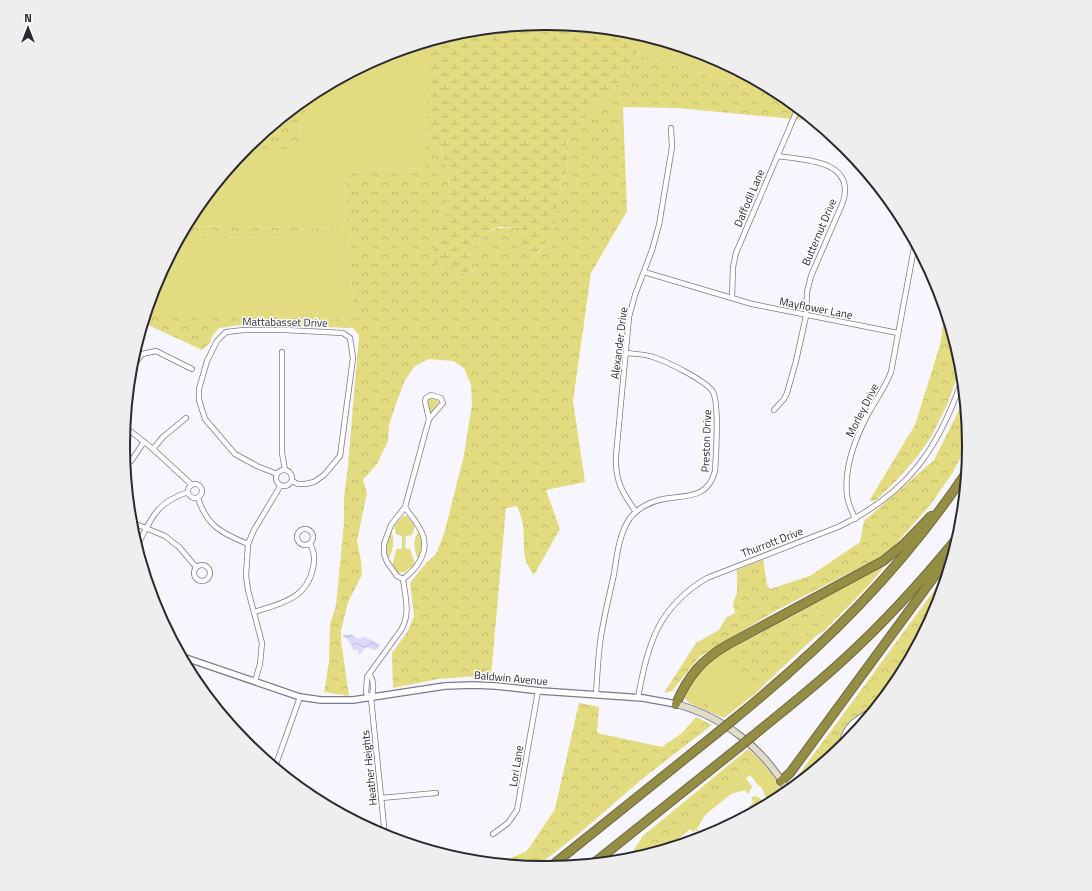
<svg xmlns="http://www.w3.org/2000/svg" width="1092" height="891" font-family="'Titillium Web',sans-serif">
  <style>
    .grass { fill: #e3db7f }
    .forest { fill: url(#forest-crowns) }
    .wetland { fill: url(#wetland-marsh) }
    .water { fill: url(#water-waves) }
    .lines { fill: none; stroke-linecap: round; stroke-linejoin: round }
    .minor-casing { stroke: #7d7a8c; stroke-width: 6 }
    .tertiary-casing { stroke: #7d7a8c; stroke-width: 8 }
    .secondary-casing { stroke: #7d7a8c; stroke-width: 8 }
    .motorway-casing { stroke: #6f6a3d; stroke-width: 10 }
    .minor { stroke: #fff; stroke-width: 4.5 }
    .tertiary { stroke: #fff; stroke-width: 5.5 }
    .secondary { stroke: #dfddc7; stroke-width: 6 }
    .motorway { stroke: #948d44; stroke-width: 8 }
    .motorway-bridge-casing { stroke: #6f6a3d; stroke-width: 10; stroke-linecap: butt }
    .motorway-bridge { stroke: #948d44; stroke-width: 8 }
    .labels { text-anchor: middle; stroke-width: 3; stroke-linejoin: round; paint-order: stroke }
    .street-label { font-size: 11px; fill: #2a2930; stroke: #fff }
    .rim { fill: none; stroke: #2a2930; stroke-width: 2 }
  </style>
  <defs>
    <pattern id="forest-crowns" width="20" height="18" patternUnits="userSpaceOnUse"><rect width="20" height="18" fill="#e3db7f"/><path d="M2 6a3 3 0 1 1 6 0M12 15a3 3 0 1 1 6 0" fill="none" stroke="#c3bc6e"/></pattern>
    <pattern id="wetland-marsh" width="20" height="14" patternUnits="userSpaceOnUse"><rect width="20" height="14" fill="#e3db7f"/><path d="M1 5h8M5 5V1M11 12h8M15 12V8" fill="none" stroke="#c3bc6e"/></pattern>
    <pattern id="water-waves" width="16" height="10" patternUnits="userSpaceOnUse"><rect width="16" height="10" fill="#ddd7fb"/><path d="M0 5q4-4 8 0t8 0" fill="none" stroke="#beb9d7"/></pattern>
  </defs>
  <rect width="100%" height="100%" fill="#f7f6fe"/>
  <g class="grass">
    <path d="M635 33 708 55 779 93 742 86 635 54Z"/>
    <path d="M430 41C429 84 426 126 426 168L370 170 345 173 347 229 186 226 195 211 248 146 301 136 300 124 307 119 303 101 311 94 385 55Z"/>
    <path d="M348 237 353 302 360 318 307 319 253 315H146L156 284 180 238Z"/>
    <path d="M430 398 438 400 439 402 430 415 428 401Z"/>
    <path d="M403 516H407L415 526 412 535 406 536 405 548 410 549 415 564 405 572 397 573 392 567 396 550 397 549H402V536L396 534 394 526Z"/>
    <path d="M391 531C395 540 393 552 388 560L386 545Z"/>
    <path d="M419 532C422 542 422 550 418 559 414 551 412 538 419 532Z"/>
    <path d="M882 565 883 568 870 584 824 631 817 635 812 631H810L801 636 794 633 797 625 805 618 823 620 827 607C815 603 789 618 778 624V622Z"/>
    <path d="M735 646V654L731 663 758 687 767 682 756 693 724 718 689 703 685 699C684 692 688 688 692 682 705 664 715 656 735 646Z"/>
    <path d="M761 761 772 774 784 794 769 803 761 787 759 786 750 775 746 778 752 787 748 794 745 790 731 794 705 815 697 829 704 837H702L696 830 693 832 690 829 676 841 677 845 635 858 655 845 680 834 687 821 741 780 743 771Z"/>
    <path d="M755 796 760 798 764 806 760 808 758 806 747 815 735 821 750 808 749 806 754 802 751 798Z"/>
  </g>
  <g class="forest">
    <path d="M635 54 742 86 779 93 814 121 677 108 623 107 627 211 591 273 573 401 585 482 546 490 560 529 534 575C518 554 527 542 522 521 521 516 519 511 517 506L506 508 491 675 438 679 393 688 392 653 408 631 414 616 410 583 426 563 436 554 444 534 464 455 472 404 471 385 464 368 453 361 429 359 415 366 405 380 397 401 389 425 388 441 377 464 363 480 367 493 357 541 361 561 362 575 348 602 341 631V641L349 696 324 692 329 662 330 625 336 605 344 523V498L348 465 359 335 353 328 247 324 219 328 212 336 210 343 202 350 144 323 146 315H253L307 319 359 318 353 302 348 237 180 238 186 226 347 229 345 173 370 170 425 168 426 126 430 137 441 150 448 169 449 194 447 205 445 215 432 255 436 267 440 271 447 265 450 264 456 266 465 274 471 275 473 273 469 260 468 255 487 233 496 228H521C527 240 519 249 529 260L539 252 554 229 561 186 568 167 566 148 569 138 589 112 608 96 614 88 627 71Z"/>
    <path d="M303 101 307 119 300 124 301 137H298L300 146 279 150 248 146Z"/>
    <path d="M945 312 961 366 947 405 931 437 917 457 895 482 876 500 869 501 915 425 940 345Z"/>
    <path d="M964 400 968 443 953 472 931 504 888 553 777 610 699 657 672 691 664 693 696 643 719 630 726 618 735 613 733 603 737 593V570L763 559 767 585 770 589 810 576 860 542 864 521 934 460Z"/>
    <path d="M947 573 936 607 897 680 845 744 797 783V777Z"/>
    <path d="M822 605 827 607C826 612 824 615 823 619L826 622 825 627 819 628 809 624 810 618H805L801 626H797L794 633 801 636 810 631H812L817 635 767 682 758 687 747 686 734 674 731 663 735 654V646L803 611Z"/>
    <path d="M713 699 718 701 719 706 725 707 724 712 719 714 717 711H713L702 705 703 700Z"/>
    <path d="M579 703 599 707 597 733 662 747 682 733 696 717 712 725 642 779 582 831 536 867 502 864 504 861 527 851 555 809Z"/>
    <path d="M748 749 761 761 743 771 741 780 687 821 680 834 655 845 635 858 627 860 643 836Z"/>
  </g>
  <path class="wetland" d="M546 23 629 31 638 34 637 51 627 71 609 95 589 112 568 140 566 148 568 167 561 186 554 229 549 238 535 256 530 260H526C525 256 524 253 523 249 522 242 525 235 521 228L499 227 494 228 487 233 468 255 473 275C462 275 459 267 450 264L439 271 436 267 432 255 445 215 447 205 449 194 448 169 441 150 430 137 426 126 428 74V42L464 31Z"/>
  <path class="water" d="M352 634 358 639 365 637 380 644 378 649 373 650 368 647 365 648 361 653 358 654V650H353C351 643 349 639 343 637V635Z"/>
  <g class="lines">
    <g class="minor-casing">
      <g id="minor">
        <path d="M644 272 752 304 898 333"/>
        <path d="M732 298 733 267 736 253 798 108"/>
        <path d="M282 352V453L285 470"/>
        <path d="M131 369 142 354 156 351 192 369"/>
        <path d="M431 395 441 398 443 403 429 419 425 401 426 398Z"/>
        <path d="M774 410 784 399 787 393 796 361 806 316 807 292 811 276 843 202C856 160 804 160 777 156"/>
        <path d="M125 427 153 449 192 485"/>
        <path d="M153 449 163 437 186 418"/>
        <path d="M125 459 131 461 144 442"/>
        <circle cx="284" cy="478" r="8"/>
        <path d="M277 474 257 466 235 454 205 419 199 400V389L207 361 217 341 226 332 244 330H285L343 333 350 338 353 358 340 456 324 475 314 482 305 484H298L292 481"/>
        <circle cx="195" cy="491" r="7"/>
        <path d="M198 498C207 526 221 533 248 544"/>
        <path d="M636 512C622 492 615 481 616 456L629 317 635 295 652 250 659 225 672 147 671 128"/>
        <path d="M855 519C852 511 848 504 847 495 844 468 855 439 867 416 875 401 885 388 891 372L915 243"/>
        <path d="M131 522 165 536 179 547 196 567"/>
        <circle cx="305" cy="537" r="8"/>
        <path d="M137 546C152 517 156 503 188 492"/>
        <circle cx="202" cy="573" r="8"/>
        <path d="M403 579 397 576 387 562 384 554V544L391 525 405 507 429 419"/>
        <path d="M403 579C417 569 430 551 422 533 418 523 410 515 405 507"/>
        <path d="M254 612C280 604 307 599 313 568 315 559 315 552 310 544"/>
        <path d="M370 675C374 681 374 691 371 698L385 836"/>
        <path d="M255 681 260 664 262 643 248 590 246 576 248 544 254 530 281 485"/>
        <path d="M596 695C597 678 598 660 600 643 603 620 609 597 614 574 617 555 619 534 630 518 638 508 651 501 664 499 686 495 708 499 715 471 716 456 719 404 713 392 707 381 666 361 653 357 644 354 635 354 626 353"/>
        <path d="M371 698 366 693 367 677 401 630C411 614 405 596 403 579"/>
        <path d="M638 698C647 645 658 607 707 578L838 527C907 494 938 450 962 380"/>
        <path d="M840 748C845 725 854 720 873 710"/>
        <path d="M275 767 300 697"/>
        <path d="M381 798 436 793"/>
        <path d="M493 834 508 823 517 810 538 691"/>
      </g>
    </g>
    <g class="tertiary-casing">
      <path id="tertiary" d="M183 657 300 697 321 700H353L445 686 473 685 496 686 541 691 643 698 676 704"/>
    </g>
    <g class="secondary-casing">
      <path id="secondary" d="M676 704C724 717 763 748 788 791"/>
    </g>
    <g class="motorway-casing">
      <g id="motorway">
        <path d="M676 704C688 676 702 659 729 644L883 561 903 545 931 516"/>
        <path d="M733 720C824 646 900 571 966 473"/>
        <path d="M754 735C783 711 814 687 842 661 884 623 922 581 958 537"/>
        <path d="M781 781 790 773 953 551"/>
        <path d="M594 863 738 748"/>
        <path d="M549 868 717 733"/>
      </g>
    </g>
    <use href="#minor" class="minor"/>
    <use href="#tertiary" class="tertiary"/>
    <use href="#secondary" class="secondary"/>
    <use href="#motorway" class="motorway"/>
    <g class="motorway-bridge-casing">
      <g id="motorway-bridge">
        <path d="M717 733 733 720"/>
        <path d="M738 748 754 735"/>
      </g>
    </g>
    <use href="#motorway-bridge" class="motorway-bridge"/>
  </g>
  <g class="labels">
    <g class="street-label">
      <text transform="translate(749 198) rotate(-67)" y="4">Daffodil Lane</text>
      <text transform="translate(819 232) rotate(-67)" y="4">Butternut Drive</text>
      <text transform="translate(816 308) rotate(11)" y="4">Mayflower Lane</text>
      <text transform="translate(285 322) rotate(1)" y="4">Mattabasset Drive</text>
      <text transform="translate(619 343) rotate(-83)" y="4">Alexander Drive</text>
      <text transform="translate(862 410) rotate(-63)" y="4">Morley Drive</text>
      <text transform="translate(706 441) rotate(-88)" y="4">Preston Drive</text>
      <text transform="translate(772 542) rotate(-21)" y="4">Thurrott Drive</text>
      <text transform="translate(511 678) rotate(5)" y="4">Baldwin Avenue</text>
      <text transform="translate(516 766) rotate(-81)" y="4">Lori Lane</text>
      <text transform="translate(369 768) rotate(-96)" y="4">Heather Heights</text>
    </g>
  </g>
  <path d="M0 0H1092V891H0ZM545 30H547A415 415 0 0 1 962 445V446A415 415 0 0 1 547 861H545A415 415 0 0 1 130 446V445A415 415 0 0 1 545 30Z" fill="#eee" fill-rule="evenodd"/>
  <path class="rim" d="M545 30H547A415 415 0 0 1 962 445V446A415 415 0 0 1 547 861H545A415 415 0 0 1 130 446V445A415 415 0 0 1 545 30Z"/>
  <g transform="translate(28 28)" stroke="#ffffff" stroke-width="3" paint-order="stroke">
  <path d="M0-3L7 15L0 10L-7 15Z" fill="#2a2930"/>
  <text y="-6" font-size="11" font-weight="bold" text-anchor="middle" fill="#2a2930">N</text>
  </g>
</svg>
